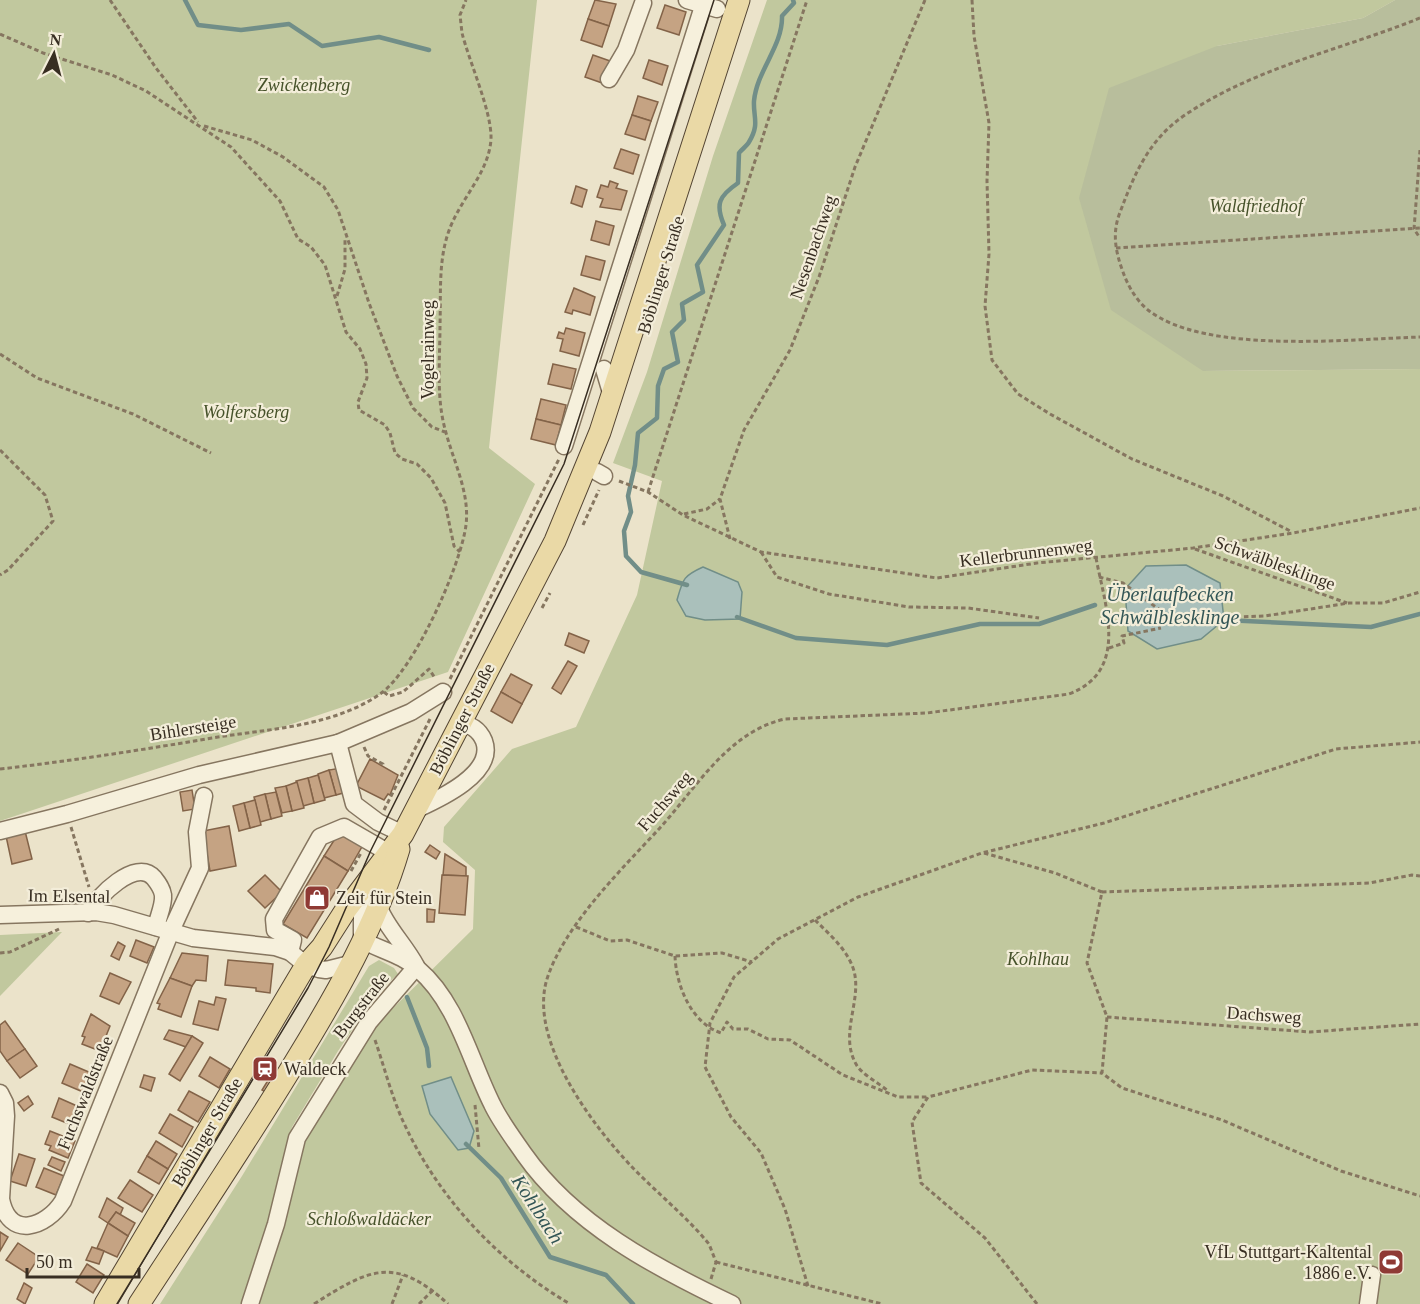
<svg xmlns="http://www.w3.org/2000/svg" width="1420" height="1304" font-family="Georgia,serif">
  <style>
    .green { fill: #c1c89e }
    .cemetery { fill: #b8be9c }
    .water { fill: #aac0bb; stroke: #718e88; stroke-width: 1.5 }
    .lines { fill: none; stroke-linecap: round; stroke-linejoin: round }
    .stream { stroke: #718e88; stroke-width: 4.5 }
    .building { fill: #c5a383; stroke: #836348; stroke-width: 1.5 }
    .minor-casing { stroke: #867660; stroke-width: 19 }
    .major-casing { stroke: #544533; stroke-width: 23 }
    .path { stroke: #867660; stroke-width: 3; stroke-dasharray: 4.5 3; stroke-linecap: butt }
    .minor { stroke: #f6f0dc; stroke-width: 16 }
    .major { stroke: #ead9a6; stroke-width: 21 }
    .tram { stroke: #382e22; stroke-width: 1.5 }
    .labels { text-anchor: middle; stroke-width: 4.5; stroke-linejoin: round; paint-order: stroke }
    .park-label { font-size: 18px; font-style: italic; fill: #46522a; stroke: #f3edd9 }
    .street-label { font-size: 18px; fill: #382e22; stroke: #f3edd9 }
    .poi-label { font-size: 18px; fill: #382e22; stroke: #f3edd9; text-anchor: start }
    .water-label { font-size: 20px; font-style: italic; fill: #335656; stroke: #f3edd9 }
  </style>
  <rect width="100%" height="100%" fill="#ebe3ca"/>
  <g class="green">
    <path d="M0 0H537L489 448 535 484 448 672 0 821Z"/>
    <path d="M767 0H1395L1363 18 1217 46 1203 371 1420 369V1304H255L302 1143 365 1036 473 929 475 870 443 842 444 827 512 749 576 727 637 595 662 481 613 463 647 372 713 156Z"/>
    <path d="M62 932 0 996V935Z"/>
    <path d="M379 960 394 968 398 974 377 993 338 1051 292 1127 249 1304H160L242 1176 369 966Z"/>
  </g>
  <path class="cemetery" d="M1395 0H1420V369L1203 371 1111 310 1079 198 1109 88 1217 46 1363 18Z"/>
  <g class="water">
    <path d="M1186 565 1220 583 1224 620 1201 639 1157 649 1128 631 1125 589 1146 566Z"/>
    <path d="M703 567 738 582 742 592 740 619 705 620 686 616 677 600C683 579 683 576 703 567Z"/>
    <path d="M451 1077 474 1131 469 1148 458 1150 430 1114 422 1086Z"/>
  </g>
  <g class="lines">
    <g class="stream">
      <path d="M185 0 198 25 241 30 289 24 322 46 379 37 429 50"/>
      <path d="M687 585 641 572 626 556 624 531 631 512 628 496 635 465 638 433 657 418 658 386 664 369 678 362 672 332 684 320 682 304 703 292 697 265 724 225C715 204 719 196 738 183L739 153C742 149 747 146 749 142 760 124 753 117 754 101 757 70 783 46 782 16L794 3 793 0"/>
      <path d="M737 617 796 638 887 645 980 624H1039L1095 605"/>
      <path d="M1224 620 1371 627 1420 614"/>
      <path d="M407 997 427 1048 429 1066"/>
      <path d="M466 1144 501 1178 550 1257 606 1275 633 1304"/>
    </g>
  </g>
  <g class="building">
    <path d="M595 0 616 4 609 26 588 19Z"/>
    <path d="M665 5 686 12 679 35 657 28Z"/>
    <path d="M588 19 609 26 602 47 581 40Z"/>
    <path d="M593 55 613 62 605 84 585 77Z"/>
    <path d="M649 60 668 66 662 85 643 78Z"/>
    <path d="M638 96 658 102 651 121 632 115Z"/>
    <path d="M632 115 651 121 645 140 625 134Z"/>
    <path d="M621 149 639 155 633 174 614 168Z"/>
    <path d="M610 181 618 184 616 188 627 191 621 210 600 207 603 199 597 197 601 185 608 187Z"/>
    <path d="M576 186 587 190 582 207 571 203Z"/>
    <path d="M596 221 614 226 609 245 591 240Z"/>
    <path d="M586 256 605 261 600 280 581 275Z"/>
    <path d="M574 288 595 297 590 315 573 310 572 314 565 312Z"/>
    <path d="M566 328 585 333 579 356 560 351 563 339 557 338 559 332 564 334Z"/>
    <path d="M553 364 576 369 571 389 548 384Z"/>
    <path d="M541 399 566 405 561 425 536 419Z"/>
    <path d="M536 419 561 425 556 445 531 439Z"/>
    <path d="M569 633 589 641 584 653 565 645Z"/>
    <path d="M568 661 577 666 561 694 552 688Z"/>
    <path d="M511 674 532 685 522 704 501 692Z"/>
    <path d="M501 692 522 704 512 723 491 711Z"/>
    <path d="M370 759 398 775 390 795 388 794 384 800 356 786Z"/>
    <path d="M341 768 347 792 336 795 329 770Z"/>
    <path d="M329 770 336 795 324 798 318 774Z"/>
    <path d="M318 775 325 800 314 803 308 778Z"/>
    <path d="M308 778 314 803 303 806 296 781Z"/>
    <path d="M297 782 304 808 292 811 286 786Z"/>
    <path d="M286 786 292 811 282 813 275 788Z"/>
    <path d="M192 790 195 809 183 811 180 792Z"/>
    <path d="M276 792 282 816 271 819 265 794Z"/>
    <path d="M265 794 271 819 260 822 254 797Z"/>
    <path d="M255 800 261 825 250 828 244 803Z"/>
    <path d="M244 803 250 828 239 831 233 806Z"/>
    <path d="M229 826 236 866 210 871 203 831Z"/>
    <path d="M25 831 32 859 12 864 6 836Z"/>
    <path d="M340 831 363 845 348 871 324 856Z"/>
    <path d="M430 845 440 852 436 859 425 852Z"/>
    <path d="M445 854 466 867V876L443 875Z"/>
    <path d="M324 856 348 871 307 938 283 924Z"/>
    <path d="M265 875 282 892 265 908 248 891Z"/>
    <path d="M442 875 468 876 465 915 439 913Z"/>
    <path d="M427 909 435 910 434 922H427Z"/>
    <path d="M136 940 154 947 147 963 130 956Z"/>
    <path d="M118 942 125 946 119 960 111 956Z"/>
    <path d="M182 953 208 956 206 981 196 980 192 986 170 978Z"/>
    <path d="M228 960 273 964 270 993 256 991V988L225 985Z"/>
    <path d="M110 973 131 982 119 1004 100 996Z"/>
    <path d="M170 978 192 986 181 1017 158 1009 160 1004 157 1003Z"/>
    <path d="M216 997 226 999 218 1030 193 1024 199 1001 214 1005Z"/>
    <path d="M91 1014 110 1026 100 1051 82 1044 85 1037 82 1036Z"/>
    <path d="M5 1021 25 1049 7 1061 0 1051V1025Z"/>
    <path d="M169 1030 192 1036 186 1047 164 1039Z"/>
    <path d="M192 1036 203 1043 180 1081 169 1074Z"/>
    <path d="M25 1049 37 1066 20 1078 7 1061Z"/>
    <path d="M210 1057 230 1069 219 1088 199 1076Z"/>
    <path d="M70 1064 91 1073 83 1092 62 1083Z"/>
    <path d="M275 1069 280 1072 267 1093 262 1090Z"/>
    <path d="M144 1075 155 1078 151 1091 140 1087Z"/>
    <path d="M189 1091 210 1102 198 1122 178 1110Z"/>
    <path d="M28 1096 33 1104 24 1111 18 1103Z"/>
    <path d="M59 1098 77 1106 69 1124 52 1117Z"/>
    <path d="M170 1114 193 1127 182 1147 159 1133Z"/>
    <path d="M50 1131 75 1141 68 1158 49 1150 51 1146 45 1144Z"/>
    <path d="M156 1141 177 1154 168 1169 147 1156Z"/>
    <path d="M19 1154 35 1159 26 1186 10 1181Z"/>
    <path d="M147 1156 168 1169 159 1184 138 1172Z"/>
    <path d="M52 1157 65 1162 61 1171 48 1165Z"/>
    <path d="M44 1168 64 1176 56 1195 36 1187Z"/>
    <path d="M130 1180 153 1195 142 1212 118 1198Z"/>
    <path d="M107 1198 123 1208 120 1215 116 1212 108 1223 99 1217Z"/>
    <path d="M116 1212 135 1223 128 1236 108 1223Z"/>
    <path d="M108 1223 128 1236 117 1257 97 1248Z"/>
    <path d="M0 1232 8 1237 0 1251Z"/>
    <path d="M18 1243 39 1257 28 1274 6 1260Z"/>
    <path d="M92 1247 104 1251 99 1264 86 1260Z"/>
    <path d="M1384 1263 1400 1265 1399 1272 1383 1270Z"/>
    <path d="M87 1264 104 1275 93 1293 76 1282Z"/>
    <path d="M24 1283 32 1288 25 1304 17 1299Z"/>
  </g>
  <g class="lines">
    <g class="minor-casing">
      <g id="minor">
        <path d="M687 0 717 9"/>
        <path d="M609 79 626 50 643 3"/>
        <path d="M604 369 612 396"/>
        <path d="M564 446 705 0"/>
        <path d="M597 472 604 476"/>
        <path d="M338 743 354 804 378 822 403 834"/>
        <path d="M415 810C437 800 496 774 484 741 479 729 471 725 459 723"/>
        <path d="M0 831 67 814 199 775 338 743 411 712 443 692"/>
        <path d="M375 875 362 913V940C380 950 403 955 418 969 457 1002 470 1060 492 1104 500 1121 513 1138 524 1154 573 1224 656 1268 732 1304"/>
        <path d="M378 905C385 926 405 945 416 966"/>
        <path d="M88 913C97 897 136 857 154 878 158 883 162 888 163 895 164 905 158 917 156 927"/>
        <path d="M0 915 96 912 114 915 193 938 275 947 290 952 306 965 319 969 326 970 350 964"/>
        <path d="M290 952 293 940 275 930 274 919 320 837 344 827 389 853"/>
        <path d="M0 1093 5 1103 6 1116 1 1199C9 1240 46 1228 63 1201L171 931 200 868 197 832 204 796"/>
        <path d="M250 1304 276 1224 297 1138 369 1022 416 967"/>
        <path d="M1368 1304 1372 1275"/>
      </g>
    </g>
    <g class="major-casing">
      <g id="major">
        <path d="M105 1304 306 965 322 947 345 911 403 834 555 541 600 432 739 0"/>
        <path d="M139 1304C192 1223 245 1144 295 1062 336 995 377 924 399 849"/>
      </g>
    </g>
    <g class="path">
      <path d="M110 0 156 68 198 122"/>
      <path d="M972 0 974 36 989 123 987 181 989 254 985 306 992 360 1018 394 1050 414 1132 459 1223 496 1292 532"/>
      <path d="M1420 18C1341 50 1256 67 1185 115 1148 140 1134 175 1119 215 1112 235 1116 253 1123 272 1128 286 1136 300 1148 310 1205 355 1350 339 1420 337"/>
      <path d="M0 34 43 53 112 75 146 91 231 147 280 201 298 239 311 247 325 265 346 332 360 349 366 364 367 378 358 402 359 410 385 425 390 433 395 453 402 459 417 464 431 478 445 503 454 546 460 552"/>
      <path d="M204 126 252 140 283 157 324 187 338 210 369 303 397 376 413 408 432 427 445 432"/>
      <path d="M1420 150 1414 229 1420 238"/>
      <path d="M1116 248 1420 228"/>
      <path d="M337 296 345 269V238"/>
      <path d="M0 354 37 378 133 414 211 453"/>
      <path d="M0 450 45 495 53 521 8 570 0 575"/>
      <path d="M619 481 648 492 683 515 761 552 937 578 1037 563 1193 548 1293 533 1420 508"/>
      <path d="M648 492 807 0"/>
      <path d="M684 514 707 509 720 499"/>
      <path d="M583 525 599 490"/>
      <path d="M730 539 720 499 744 430 790 350 819 277 855 167 925 0"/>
      <path d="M1195 549 1347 603"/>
      <path d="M761 552 777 577 829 594 909 607 968 608 1039 618"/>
      <path d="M1099 577 1123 583 1172 619 1265 616 1349 603H1383L1420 592"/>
      <path d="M542 608 550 593"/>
      <path d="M1109 648 1124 643 1122 636 1161 628"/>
      <path d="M450 679 559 459"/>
      <path d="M384 692 389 696 403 692 429 669 435 678"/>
      <path d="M364 747 368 756 383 764V766"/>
      <path d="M0 769C71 761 141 750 212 738 267 729 333 727 380 694 414 671 461 565 466 525 470 492 453 461 445 429 436 396 440 359 440 325 441 293 438 258 450 228 462 197 489 172 491 139 492 112 469 61 462 33L460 15 466 0"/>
      <path d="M384 810 430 719"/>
      <path d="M71 827 89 887"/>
      <path d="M984 853 1055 873 1102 892 1087 963 1107 1017 1102 1073 1122 1088 1222 1120 1341 1171 1420 1196"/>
      <path d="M351 871 361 853"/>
      <path d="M1102 892 1369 883 1412 875 1420 876"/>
      <path d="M815 920C830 935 848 950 854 971 862 1001 839 1034 856 1064 861 1074 879 1083 888 1091"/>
      <path d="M576 927 610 941 627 940 675 956 722 953 752 962"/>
      <path d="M0 953 10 952 59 929"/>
      <path d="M675 956C676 985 691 1023 721 1033L727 1022 733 1029H748L768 1039 790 1040 843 1075 898 1097H928"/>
      <path d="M1107 1017 1310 1032 1420 1024"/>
      <path d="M375 1040C384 1066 391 1094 402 1119 437 1197 497 1261 570 1304"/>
      <path d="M475 1105 479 1149"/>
      <path d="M716 1262 882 1304"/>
      <path d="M711 1279 716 1262 709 1244C686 1216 657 1193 632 1167 592 1125 528 1040 547 979 564 926 620 871 658 830 695 790 727 732 785 719L927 713 1069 694C1130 671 1105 606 1096 558"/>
      <path d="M808 1286 785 1209 761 1153 731 1117 705 1067 710 1023 734 977 778 939 858 897 982 853 1104 823 1336 749 1420 742"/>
      <path d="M314 1304C369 1269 395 1255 448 1304"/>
      <path d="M392 1304 403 1275"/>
      <path d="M419 1304 433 1290"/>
      <path d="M1037 1304 985 1238 921 1183 912 1122 928 1097 1032 1070 1102 1073"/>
    </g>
    <use href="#minor" class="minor"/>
    <use href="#major" class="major"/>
    <path class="tram" d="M117 1304 308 988 329 947 371 850 564 464 714 0"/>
  </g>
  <defs>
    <g id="shop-square" transform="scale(1.35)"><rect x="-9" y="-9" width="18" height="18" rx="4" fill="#8f3a35" stroke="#f3edd9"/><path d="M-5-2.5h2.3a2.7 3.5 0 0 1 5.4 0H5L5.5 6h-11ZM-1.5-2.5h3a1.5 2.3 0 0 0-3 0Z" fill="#fff"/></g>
    <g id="station-square" transform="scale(1.35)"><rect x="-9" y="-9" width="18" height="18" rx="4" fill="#8f3a35" stroke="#f3edd9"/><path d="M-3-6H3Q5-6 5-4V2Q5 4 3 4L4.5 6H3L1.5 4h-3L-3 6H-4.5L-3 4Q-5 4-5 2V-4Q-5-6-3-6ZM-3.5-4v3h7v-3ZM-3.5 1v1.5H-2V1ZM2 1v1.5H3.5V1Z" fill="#fff"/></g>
    <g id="stadium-square" transform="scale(1.35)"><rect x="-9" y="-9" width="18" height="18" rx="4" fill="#8f3a35" stroke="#f3edd9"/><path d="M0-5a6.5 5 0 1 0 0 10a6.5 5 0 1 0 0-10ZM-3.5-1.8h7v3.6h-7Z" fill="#fff"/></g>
  </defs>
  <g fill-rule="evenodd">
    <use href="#shop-square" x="317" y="898"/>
    <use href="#station-square" x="265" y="1069"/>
    <use href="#stadium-square" x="1391" y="1262"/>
  </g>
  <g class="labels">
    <g class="park-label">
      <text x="304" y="91">Zwickenberg</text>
      <text x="1256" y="212">Waldfriedhof</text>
      <text x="246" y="418">Wolfersberg</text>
      <text x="1038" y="965">Kohlhau</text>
      <text x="369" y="1225">Schloßwaldäcker</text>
    </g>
    <g class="street-label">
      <text transform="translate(813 247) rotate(-71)" y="6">Nesenbachweg</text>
      <text transform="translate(661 275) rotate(-73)" y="6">Böblinger Straße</text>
      <text transform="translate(428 350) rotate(-90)" y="6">Vogelrainweg</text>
      <text transform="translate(1026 553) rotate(-7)" y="6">Kellerbrunnenweg</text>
      <text transform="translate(1275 563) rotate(20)" y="6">Schwälblesklinge</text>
      <text transform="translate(462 719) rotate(-63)" y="6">Böblinger Straße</text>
      <text transform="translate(193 728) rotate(-9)" y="6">Bihlersteige</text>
      <text transform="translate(665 801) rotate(-49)" y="6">Fuchsweg</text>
      <text transform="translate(69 896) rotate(1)" y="6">Im Elsental</text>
      <text transform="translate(361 1005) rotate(-52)" y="6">Burgstraße</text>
      <text transform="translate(1264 1015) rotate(4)" y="6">Dachsweg</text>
      <text transform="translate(85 1093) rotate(-68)" y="6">Fuchswaldstraße</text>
      <text transform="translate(207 1132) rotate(-60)" y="6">Böblinger Straße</text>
    </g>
    <g class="poi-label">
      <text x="336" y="904">Zeit für Stein</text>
      <text x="284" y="1075">Waldeck</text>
      <text x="1372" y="1258" text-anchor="end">VfL Stuttgart-Kaltental<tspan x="1372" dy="21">1886 e.V.</tspan></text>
    </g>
    <g class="water-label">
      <text x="1170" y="601">Überlaufbecken<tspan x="1170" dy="23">Schwälblesklinge</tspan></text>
      <text transform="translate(538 1209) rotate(57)" y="7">Kohlbach</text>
    </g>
  </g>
  <g transform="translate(54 54) rotate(6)" stroke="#f3edd9" stroke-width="4.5" paint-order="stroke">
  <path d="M0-4.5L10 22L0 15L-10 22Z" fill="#382e22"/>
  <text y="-9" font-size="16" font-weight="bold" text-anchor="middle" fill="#382e22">N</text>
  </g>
  <path d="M27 1268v9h112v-9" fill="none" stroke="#382e22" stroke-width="3"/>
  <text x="36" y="1268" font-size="18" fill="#382e22" stroke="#f3edd9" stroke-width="4.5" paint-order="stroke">50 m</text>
</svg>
